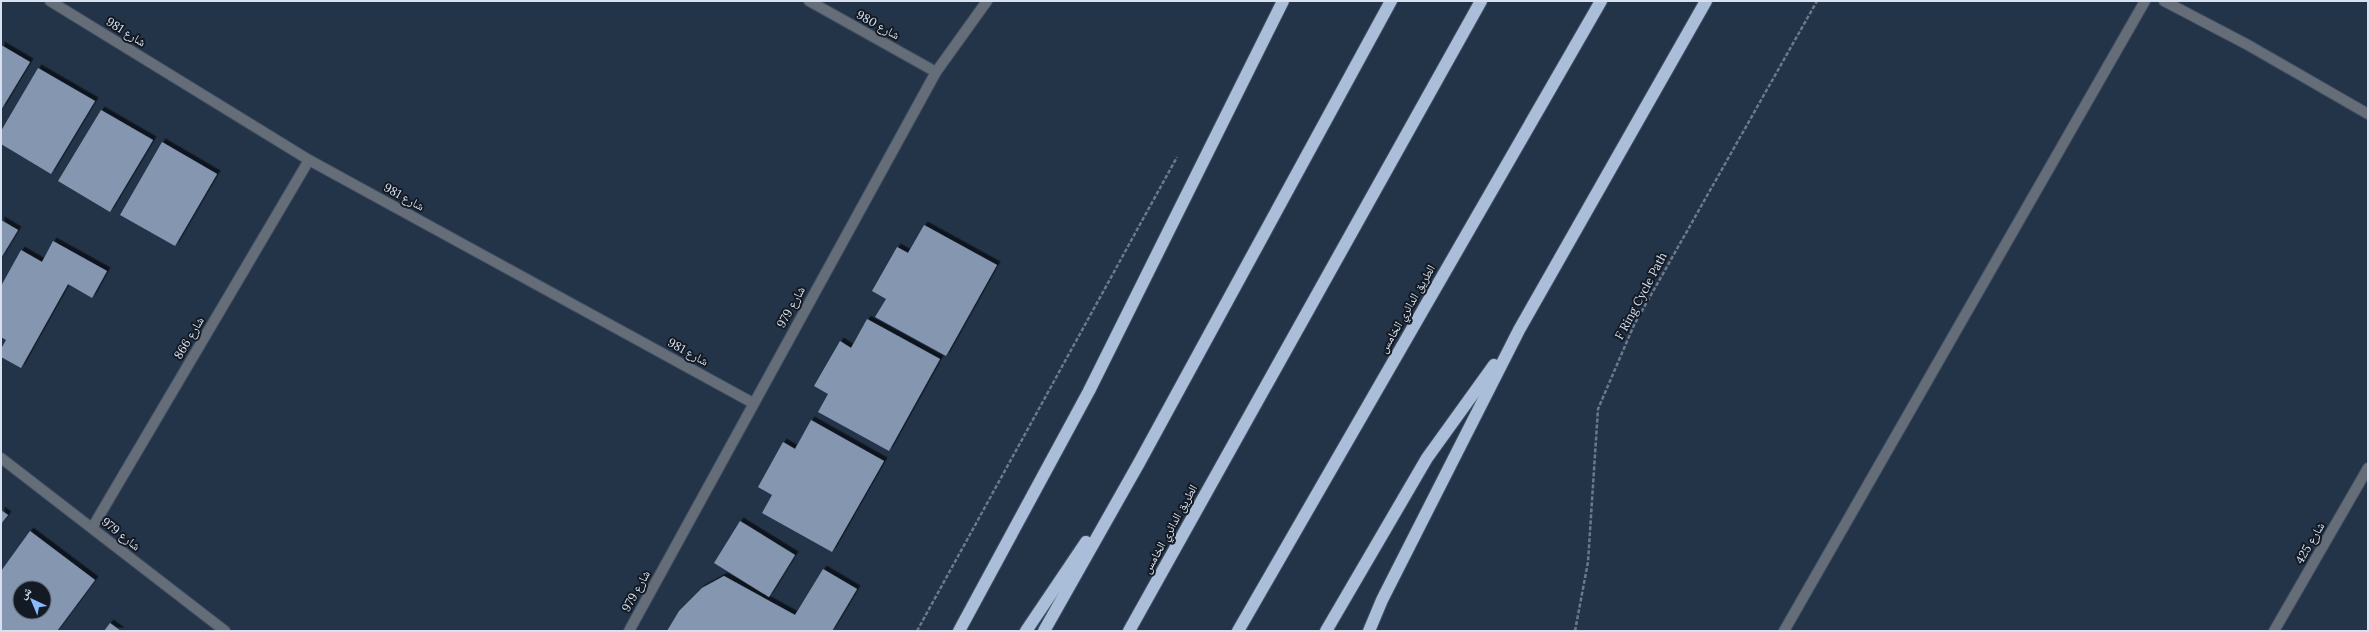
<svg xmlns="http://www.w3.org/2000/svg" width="2369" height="632" font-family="Lora,'Noto Naskh Arabic',serif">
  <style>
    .building { fill: #8496b0; fill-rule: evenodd; filter: url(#shadow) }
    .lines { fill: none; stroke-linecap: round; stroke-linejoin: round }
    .minor-casing { stroke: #404f63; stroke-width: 12 }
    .highway-casing { stroke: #404f63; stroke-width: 14 }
    .path { stroke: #6b798b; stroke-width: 2.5; stroke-dasharray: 4 2; stroke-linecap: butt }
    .minor { stroke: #656d78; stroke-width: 10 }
    .highway { stroke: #abbed9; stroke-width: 12 }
    .labels { text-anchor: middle; stroke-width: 4; stroke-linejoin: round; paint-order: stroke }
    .street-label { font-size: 12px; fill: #d7e1ef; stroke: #131a24 }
  </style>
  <defs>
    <filter id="shadow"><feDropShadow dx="3.5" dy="-3.5" stdDeviation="0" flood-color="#0009"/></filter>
  </defs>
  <rect width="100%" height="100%" fill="#233348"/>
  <g class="building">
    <path d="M1 45 30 62 1 110Z"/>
    <path d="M38 68 95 101 51 174 1 144V131Z"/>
    <path d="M101 110 153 140 110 212 58 181Z"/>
    <path d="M162 142 217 174 175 246 120 215Z"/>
    <path d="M1 220 18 230 1 258Z"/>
    <path d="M924 225 997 265 946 356 875 317 886 299 872 291 897 247 908 253Z"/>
    <path d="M53 241 107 271 92 298 68 284 21 368 1 357V349L6 340 1 337V286L21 250 42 262Z"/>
    <path d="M867 319 940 359 889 451 818 412 828 394 814 386 840 341 851 348Z"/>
    <path d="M811 420 884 461 832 552 762 513 772 495 758 487 783 442 795 449Z"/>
    <path d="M1 510 8 515 1 524Z"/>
    <path d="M740 521 795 555 769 597 714 563Z"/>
    <path d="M30 531 95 580 57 631H1V571ZM20 588H44V612H20Z"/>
    <path d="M823 569 857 589 832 631H667L679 611 702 588 724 576 795 615Z"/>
    <path d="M110 623 121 631H104Z"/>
  </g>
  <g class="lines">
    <g class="minor-casing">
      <g id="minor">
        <path d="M50 1 309 160 753 403"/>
        <path d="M809 1 936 72"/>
        <path d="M2164 1 2248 45 2368 114"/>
        <path d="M1 458 225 631"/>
        <path d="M92 528 309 160"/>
        <path d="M629 631 936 72 987 1"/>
        <path d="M1784 631 2145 1"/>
        <path d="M2274 631 2368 468"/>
      </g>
    </g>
    <g class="highway-casing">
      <g id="highway">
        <path d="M959 631 1089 391 1283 1"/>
        <path d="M1026 631 1086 542"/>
        <path d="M1044 631 1139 463 1391 1"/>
        <path d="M1129 631 1481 1"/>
        <path d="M1238 631 1601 1"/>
        <path d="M1326 631 1427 458 1494 365"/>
        <path d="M1369 631 1382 600 1519 330 1706 1"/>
      </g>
    </g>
    <g class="path">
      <path d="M917 631 1177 157"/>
      <path d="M1575 631 1588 562 1598 409 1634 325 1817 1"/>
    </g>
    <use href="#minor" class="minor"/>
    <use href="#highway" class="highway"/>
  </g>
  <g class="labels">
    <g class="street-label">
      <text transform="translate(878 25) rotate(29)" y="4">شارع 980</text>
      <text transform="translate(126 32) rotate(32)" y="4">شارع 981</text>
      <text transform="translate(404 197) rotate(29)" y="4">شارع 981</text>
      <text transform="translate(1641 296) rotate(-62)" y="4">F Ring Cycle Path</text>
      <text transform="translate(791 307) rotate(-61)" y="4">شارع 979</text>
      <text transform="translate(1407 309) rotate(-60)" y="4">الطريق الدائري الخامس</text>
      <text transform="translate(189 338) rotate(-59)" y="4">شارع 866</text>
      <text transform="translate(688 352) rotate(29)" y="4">شارع 981</text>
      <text transform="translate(1170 529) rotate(-61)" y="4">الطريق الدائري الخامس</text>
      <text transform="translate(121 534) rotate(38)" y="4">شارع 979</text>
      <text transform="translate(2310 543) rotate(-60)" y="4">شارع 425</text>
      <text transform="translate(636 591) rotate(-61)" y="4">شارع 979</text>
    </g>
  </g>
  <rect width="2369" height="632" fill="none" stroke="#d7e1ef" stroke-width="4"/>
  <g transform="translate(32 600) rotate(316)"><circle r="19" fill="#131a24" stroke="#616a75"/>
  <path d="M0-3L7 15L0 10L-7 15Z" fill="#8abafc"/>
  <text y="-6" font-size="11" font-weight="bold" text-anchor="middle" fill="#d7e1ef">ش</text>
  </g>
</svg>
